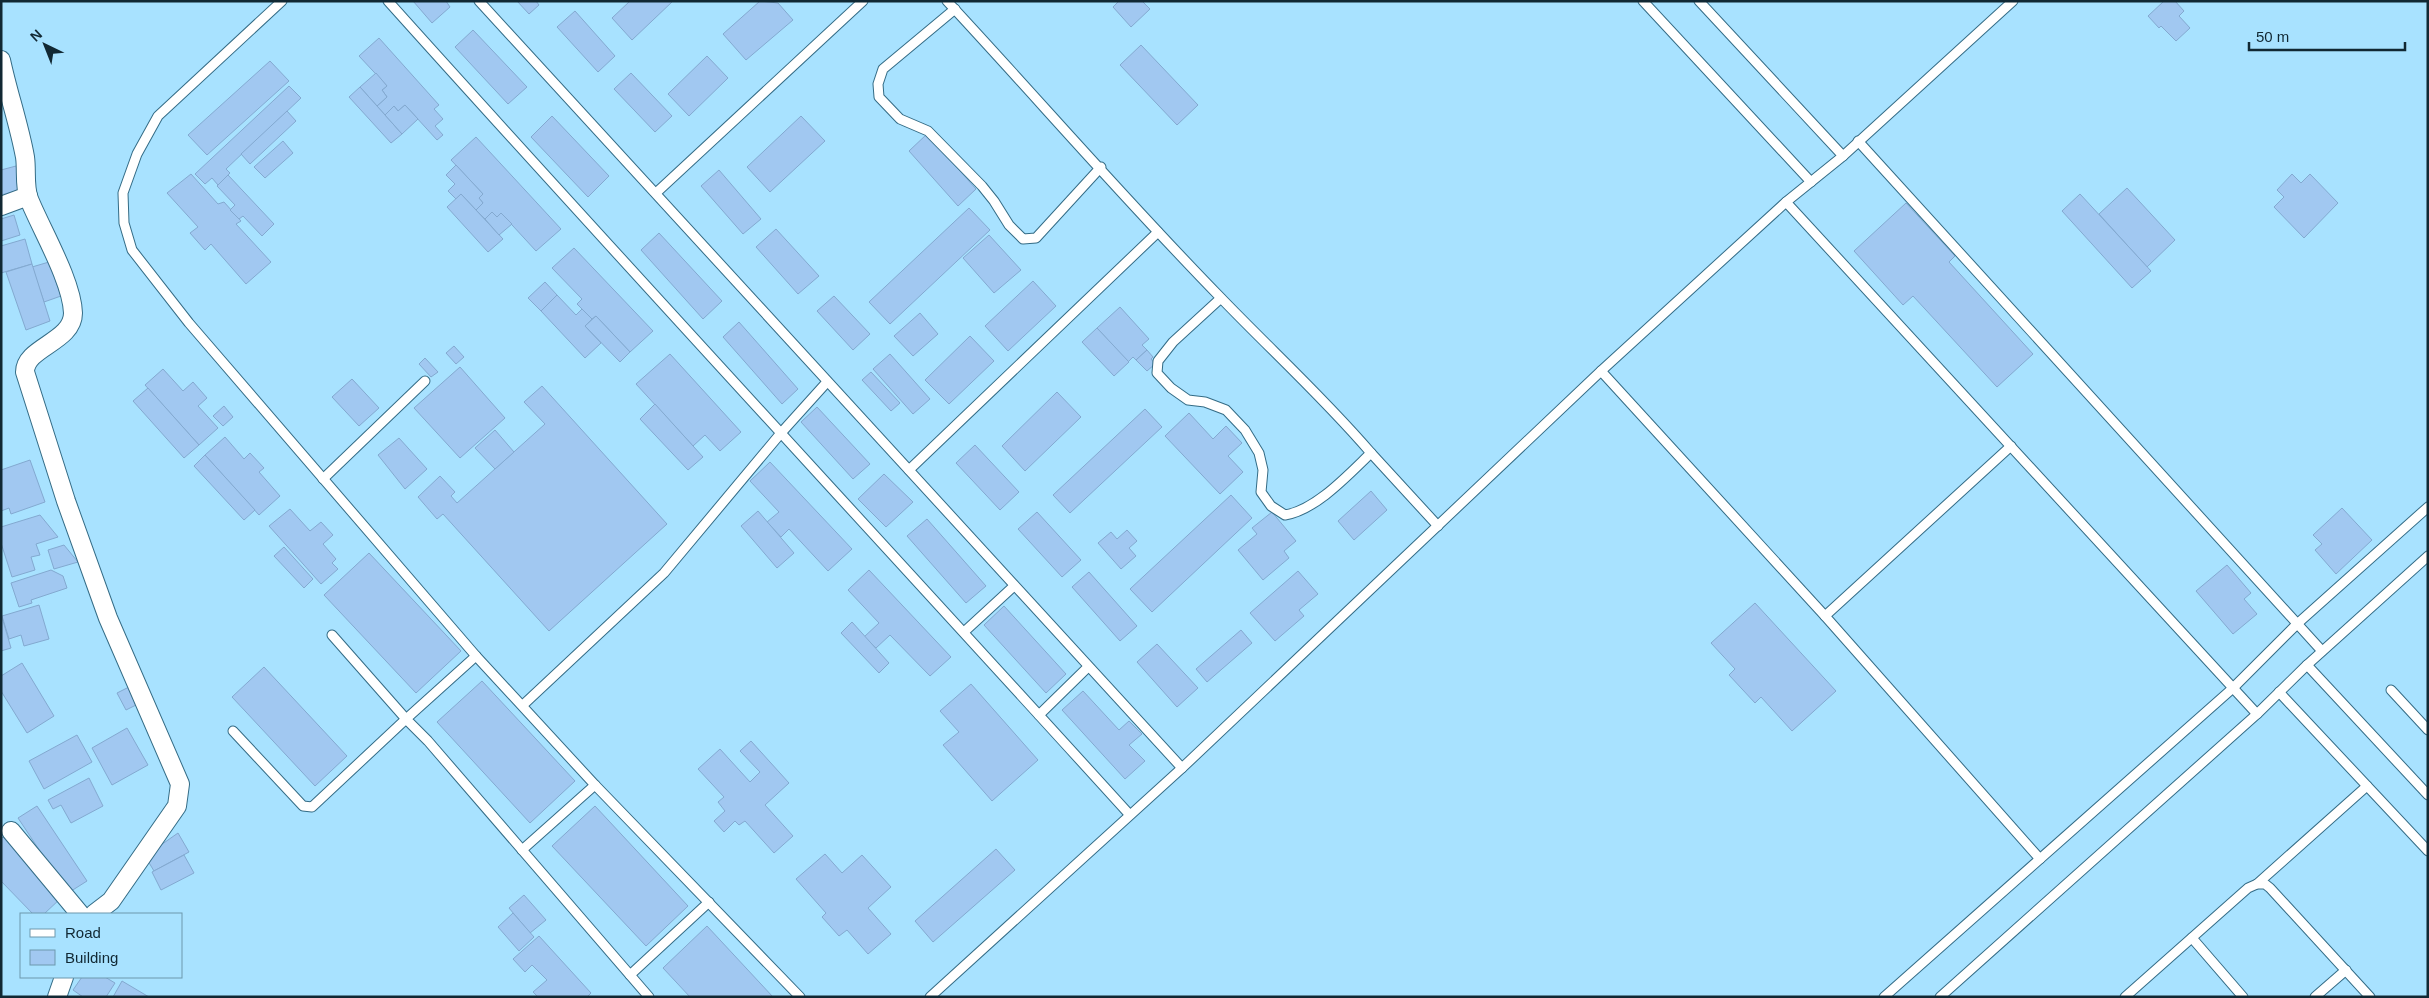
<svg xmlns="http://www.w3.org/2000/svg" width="2429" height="998" font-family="Arial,sans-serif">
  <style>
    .building { fill: #a1c8f1; stroke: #83a9d0 }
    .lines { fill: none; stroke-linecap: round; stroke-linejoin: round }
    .lane-casing { stroke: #346c86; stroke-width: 11 }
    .street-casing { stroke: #346c86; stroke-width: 20 }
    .lane { stroke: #fff; stroke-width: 9 }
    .street { stroke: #fff; stroke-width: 18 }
  </style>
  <rect width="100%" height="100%" fill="#a8e2ff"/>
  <g class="building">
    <path d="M413 1H446L450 7 432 23Z"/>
    <path d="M517 1H536L539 5 529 14Z"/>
    <path d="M630 1H673L632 40 612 18Z"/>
    <path d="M760 1 778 3 793 20 746 60 723 34Z"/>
    <path d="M1119 1H1142L1150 9 1131 27 1113 7Z"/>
    <path d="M2164 1H2175L2184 11 2179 16 2190 28 2176 41 2161 26 2159 28 2148 16Z"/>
    <path d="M575 11 615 56 598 72 557 27Z"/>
    <path d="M473 30 527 87 508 104 455 47Z"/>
    <path d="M379 38 439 105 434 109 443 119 435 126 443 135 437 140 405 105 398 111 394 106 385 115 377 106 387 97 382 90 387 86 359 56Z"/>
    <path d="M1141 45 1198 105 1177 125 1120 65Z"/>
    <path d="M707 56 728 78 689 116 668 94Z"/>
    <path d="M270 61 289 81 207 155 188 135Z"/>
    <path d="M376 73 387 86 382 90 387 97 377 106 360 87Z"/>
    <path d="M631 73 672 116 655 132 614 89Z"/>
    <path d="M289 86 301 98 226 169 230 173 218 185 212 178 205 184 195 174Z"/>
    <path d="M360 87 402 134 391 143 349 97Z"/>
    <path d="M405 105 418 119 402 134 385 115 394 106 398 111Z"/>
    <path d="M287 111 296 121 250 164 241 154Z"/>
    <path d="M552 116 609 176 588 197 531 137Z"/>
    <path d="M801 116 825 141 770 192 747 167Z"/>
    <path d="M927 134 976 189 958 206 909 151Z"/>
    <path d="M476 137 561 229 536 251 501 213 497 217 492 212 485 219 476 210 483 203 479 198 483 194 451 160Z"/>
    <path d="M283 141 293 153 265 178 254 167Z"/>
    <path d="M456 165 483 194 479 198 483 203 476 210 461 194 456 199 448 191 455 184 446 175Z"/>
    <path d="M16 166 23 189 1 195V170Z"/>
    <path d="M719 170 761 219 743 234 701 186Z"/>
    <path d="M191 174 218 204 224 202 241 221 236 224 271 262 246 284 211 244 205 250 190 233 198 227 167 193Z"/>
    <path d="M2292 174 2301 183 2310 174 2338 203 2304 238 2274 207 2284 197 2277 190Z"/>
    <path d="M228 175 274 224 262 236 243 216 239 219 230 210 235 205 217 186Z"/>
    <path d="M2127 188 2175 240 2147 267 2099 214Z"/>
    <path d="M461 194 503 239 488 252 447 207Z"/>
    <path d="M2080 194 2151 271 2132 288 2062 211Z"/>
    <path d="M1906 203 1955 256 1949 262 2033 354 1997 387 1913 296 1903 305 1854 251Z"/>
    <path d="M969 208 990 230 890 324 869 302Z"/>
    <path d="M492 212 497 217 501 213 512 224 499 235 485 219Z"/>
    <path d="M14 215 20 235 1 241V219Z"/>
    <path d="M776 229 819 276 798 294 756 247Z"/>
    <path d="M659 233 722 301 703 319 641 250Z"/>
    <path d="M989 235 1021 270 994 293 963 258Z"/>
    <path d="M25 239 32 264 1 273V246Z"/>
    <path d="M574 248 653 331 630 352 596 316 592 319 577 304 582 299 552 268Z"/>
    <path d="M49 262 61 296 44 302 32 267Z"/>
    <path d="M32 264 50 321 26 330 6 272Z"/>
    <path d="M1033 281 1056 306 1008 351 985 326Z"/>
    <path d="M545 282 557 295 541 311 528 298Z"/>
    <path d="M557 295 576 315 582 309 592 319 585 326 601 343 585 358 541 311Z"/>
    <path d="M834 296 870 334 853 350 817 311Z"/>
    <path d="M1120 307 1149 339 1142 345 1147 350 1136 360 1133 357 1128 362 1097 328Z"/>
    <path d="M920 313 938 334 913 356 894 336Z"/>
    <path d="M596 316 630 352 620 362 585 326Z"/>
    <path d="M739 322 798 389 782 404 723 337Z"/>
    <path d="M1097 328 1129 362 1114 376 1082 342Z"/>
    <path d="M970 336 994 361 949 404 925 380Z"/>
    <path d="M454 346 464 357 456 364 446 353Z"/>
    <path d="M1147 350 1153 357 1151 359 1155 364 1147 371 1136 360Z"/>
    <path d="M670 354 741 432 720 451 705 435 693 446 636 384Z"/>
    <path d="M890 354 930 399 913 414 873 369Z"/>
    <path d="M425 358 438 372 431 377 419 364Z"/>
    <path d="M460 367 505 418 460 458 414 408Z"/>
    <path d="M163 369 183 391 193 382 207 398 198 406 218 428 199 445 145 385Z"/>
    <path d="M871 372 900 403 891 411 862 380Z"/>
    <path d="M352 379 379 408 359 426 332 397Z"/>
    <path d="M542 386 667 524 549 631 443 514 437 519 418 497 440 476 455 492 451 496 457 503 545 424 524 402Z"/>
    <path d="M148 388 199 445 184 458 133 401Z"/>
    <path d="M1057 392 1081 417 1025 471 1002 446Z"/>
    <path d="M655 404 703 457 688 470 640 419Z"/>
    <path d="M224 406 233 417 223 426 213 416Z"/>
    <path d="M817 407 870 464 853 479 801 422Z"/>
    <path d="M1145 409 1162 427 1070 513 1053 495Z"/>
    <path d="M1189 413 1213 439 1226 426 1242 443 1228 456 1243 472 1220 494 1165 436Z"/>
    <path d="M495 430 514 452 495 469 475 448Z"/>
    <path d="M225 437 244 459 250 453 264 468 259 472 280 496 259 515 205 455Z"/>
    <path d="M399 438 427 469 405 489 378 455Z"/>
    <path d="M975 445 1019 492 1000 510 956 463Z"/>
    <path d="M205 455 255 510 244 520 194 466Z"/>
    <path d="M30 460 45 502 11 514 9 508 1 511V470Z"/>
    <path d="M770 462 852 549 828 571 789 529 781 537 767 522 779 512 750 481Z"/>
    <path d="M884 474 913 502 886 527 858 499Z"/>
    <path d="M1371 491 1387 510 1354 540 1338 521Z"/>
    <path d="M1231 495 1252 518 1152 612 1130 589Z"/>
    <path d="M2342 508 2372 540 2336 574 2315 550 2322 544 2313 535Z"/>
    <path d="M290 509 310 531 321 522 333 535 323 544 336 559 332 563 338 569 321 584 269 526Z"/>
    <path d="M758 511 794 553 777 568 741 526Z"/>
    <path d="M1037 512 1081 560 1062 577 1018 529Z"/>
    <path d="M1272 512 1296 541 1284 551 1289 558 1263 580 1238 550 1257 534 1252 528Z"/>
    <path d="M40 515 58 537 36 544 40 555 31 557 35 570 12 577 1 543V527Z"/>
    <path d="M927 519 986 586 966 603 907 536Z"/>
    <path d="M1127 530 1137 541 1129 548 1136 556 1121 569 1098 543 1111 532 1117 539Z"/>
    <path d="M64 545 78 562 54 569 48 550Z"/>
    <path d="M284 547 313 579 304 588 274 556Z"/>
    <path d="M369 553 461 651 416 693 324 595Z"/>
    <path d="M2227 565 2251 593 2244 599 2257 614 2233 634 2196 591Z"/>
    <path d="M51 570 63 576 67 588 31 600 32 603 19 607 11 583Z"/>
    <path d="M869 570 951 657 930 676 890 635 876 648 864 637 879 623 848 590Z"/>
    <path d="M1298 571 1318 594 1299 610 1304 616 1275 641 1250 613Z"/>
    <path d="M1089 572 1137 626 1120 641 1072 587Z"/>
    <path d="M1755 603 1836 691 1792 731 1761 697 1755 703 1729 675 1735 669 1711 643Z"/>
    <path d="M39 605 49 639 24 646 21 635 9 639 2 616Z"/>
    <path d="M1004 606 1066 674 1046 693 984 625Z"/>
    <path d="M1 614 11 648 1 651Z"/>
    <path d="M852 622 889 663 879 673 841 633Z"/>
    <path d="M1241 630 1252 643 1207 682 1196 669Z"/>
    <path d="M1157 644 1198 688 1177 707 1137 662Z"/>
    <path d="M22 663 54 716 27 733 1 691V676Z"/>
    <path d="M264 667 347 756 315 786 232 697Z"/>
    <path d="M482 681 575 781 530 823 437 722Z"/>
    <path d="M971 684 1038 760 992 801 943 745 959 732 940 711Z"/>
    <path d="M129 687 138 704 126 710 117 693Z"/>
    <path d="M1083 691 1119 730 1129 721 1142 734 1129 745 1145 761 1125 779 1062 710Z"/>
    <path d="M127 728 148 765 112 785 92 748Z"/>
    <path d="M77 735 92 762 44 789 29 761Z"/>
    <path d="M751 741 789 783 765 805 793 836 774 853 745 821 739 825 735 821 724 832 714 821 725 811 718 802 724 797 698 769 720 749 750 782 760 772 740 751Z"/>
    <path d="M89 778 103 806 71 823 61 805 53 809 48 800Z"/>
    <path d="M37 806 87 881 68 893 18 818Z"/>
    <path d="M595 806 688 906 646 946 552 846Z"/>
    <path d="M178 833 189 852 154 871 148 861 158 847Z"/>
    <path d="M3 837 61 898 44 914H33L1 881V839Z"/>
    <path d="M996 849 1015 870 933 942 915 921Z"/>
    <path d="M825 854 842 873 862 855 891 887 868 908 891 934 868 954 847 930 839 936 822 917 826 913 796 879Z"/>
    <path d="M184 855 194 873 161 890 152 872Z"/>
    <path d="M524 895 546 920 530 933 509 908Z"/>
    <path d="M513 913 534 937 519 951 498 927Z"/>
    <path d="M707 926 773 997H690L663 968Z"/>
    <path d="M539 936 591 993 587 997H538L533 992 547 980 532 965 525 972 513 959Z"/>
    <path d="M82 977H105L115 983 106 997H83L73 990Z"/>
    <path d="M122 981 149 997H113Z"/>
  </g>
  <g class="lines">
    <g class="lane-casing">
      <g id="lane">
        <path d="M282 1 158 116 137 154 123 193 124 223 132 250 189 323 476 656 595 785 800 997"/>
        <path d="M388 1C633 274 883 543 1129 814"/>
        <path d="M479 1 1182 768"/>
        <path d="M947 1C1039 100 1127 202 1221 298 1271 350 1324 398 1371 453 1348 475 1316 510 1285 515L1271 506 1261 492 1263 470 1259 453 1245 430 1226 410 1205 402 1188 400 1171 388 1157 373 1158 361 1173 342 1221 298"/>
        <path d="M1643 1 1811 182"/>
        <path d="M1699 1 1843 156"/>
        <path d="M955 9 883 69 878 84 879 97 900 119 928 131 982 186 994 201 1009 225 1023 239 1036 238 1101 167"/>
        <path d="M1858 141 2322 651"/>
        <path d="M656 193 863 1"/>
        <path d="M1786 202 2257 714"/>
        <path d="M1601 371 1825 616 2040 859"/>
        <path d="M1371 453 1438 526"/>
        <path d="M909 470 1158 232"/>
        <path d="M323 479 425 381"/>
        <path d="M1825 616 2011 446"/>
        <path d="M964 632 1014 586"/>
        <path d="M476 656 406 719 428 741 649 997"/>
        <path d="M2307 665 2428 795"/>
        <path d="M2391 690 2428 730"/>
        <path d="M2279 692 2428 851"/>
        <path d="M523 705 664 573 781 433 827 382"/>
        <path d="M1039 715 1088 667"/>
        <path d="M233 731 303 806 312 807 406 719 332 635"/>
        <path d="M522 850 595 785"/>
        <path d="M2257 884 2367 786"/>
        <path d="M2192 938 2243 997"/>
        <path d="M630 975 709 902"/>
        <path d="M930 997 1182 768 1601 371 1786 202 1843 156 2013 1"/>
        <path d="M1884 997 2233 688 2297 624 2428 507"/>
        <path d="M1940 997 2257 714 2307 665 2428 556"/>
        <path d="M2125 997 2248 888 2257 884H2265L2270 888 2370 997"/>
        <path d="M2315 997 2346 970"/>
      </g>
    </g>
    <g class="street-casing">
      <g id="street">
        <path d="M1 60C8 93 19 124 25 157 27 170 24 186 29 199 41 229 72 281 73 313 73 342 25 347 25 372L66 501 108 618 180 784 177 806 111 901 94 914"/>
        <path d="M1 206 28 196"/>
        <path d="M11 831 80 914"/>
        <path d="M57 997 64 977"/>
      </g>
    </g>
    <use href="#lane" class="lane"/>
    <use href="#street" class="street"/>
  </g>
  <rect width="2429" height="998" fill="none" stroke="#112833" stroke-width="5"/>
  <rect x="20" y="913" width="162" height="65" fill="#a8e2ff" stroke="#6c98ad"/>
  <rect x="30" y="929" width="25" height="8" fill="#ffffff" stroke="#6c98ad"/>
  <text x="65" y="938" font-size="15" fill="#112833">Road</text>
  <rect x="30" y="950" width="25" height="15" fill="#a1c8f1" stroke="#6c98ad"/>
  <text x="65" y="963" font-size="15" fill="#112833">Building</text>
  <g transform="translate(45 45) rotate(317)" stroke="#a8e2ff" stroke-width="4" paint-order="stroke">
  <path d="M0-4L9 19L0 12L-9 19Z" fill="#112833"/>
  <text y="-8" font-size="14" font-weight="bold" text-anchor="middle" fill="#112833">N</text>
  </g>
  <path d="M2249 42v8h156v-8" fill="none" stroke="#112833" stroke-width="2.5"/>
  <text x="2256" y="42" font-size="15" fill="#112833" stroke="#a8e2ff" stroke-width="4" paint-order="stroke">50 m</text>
</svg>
